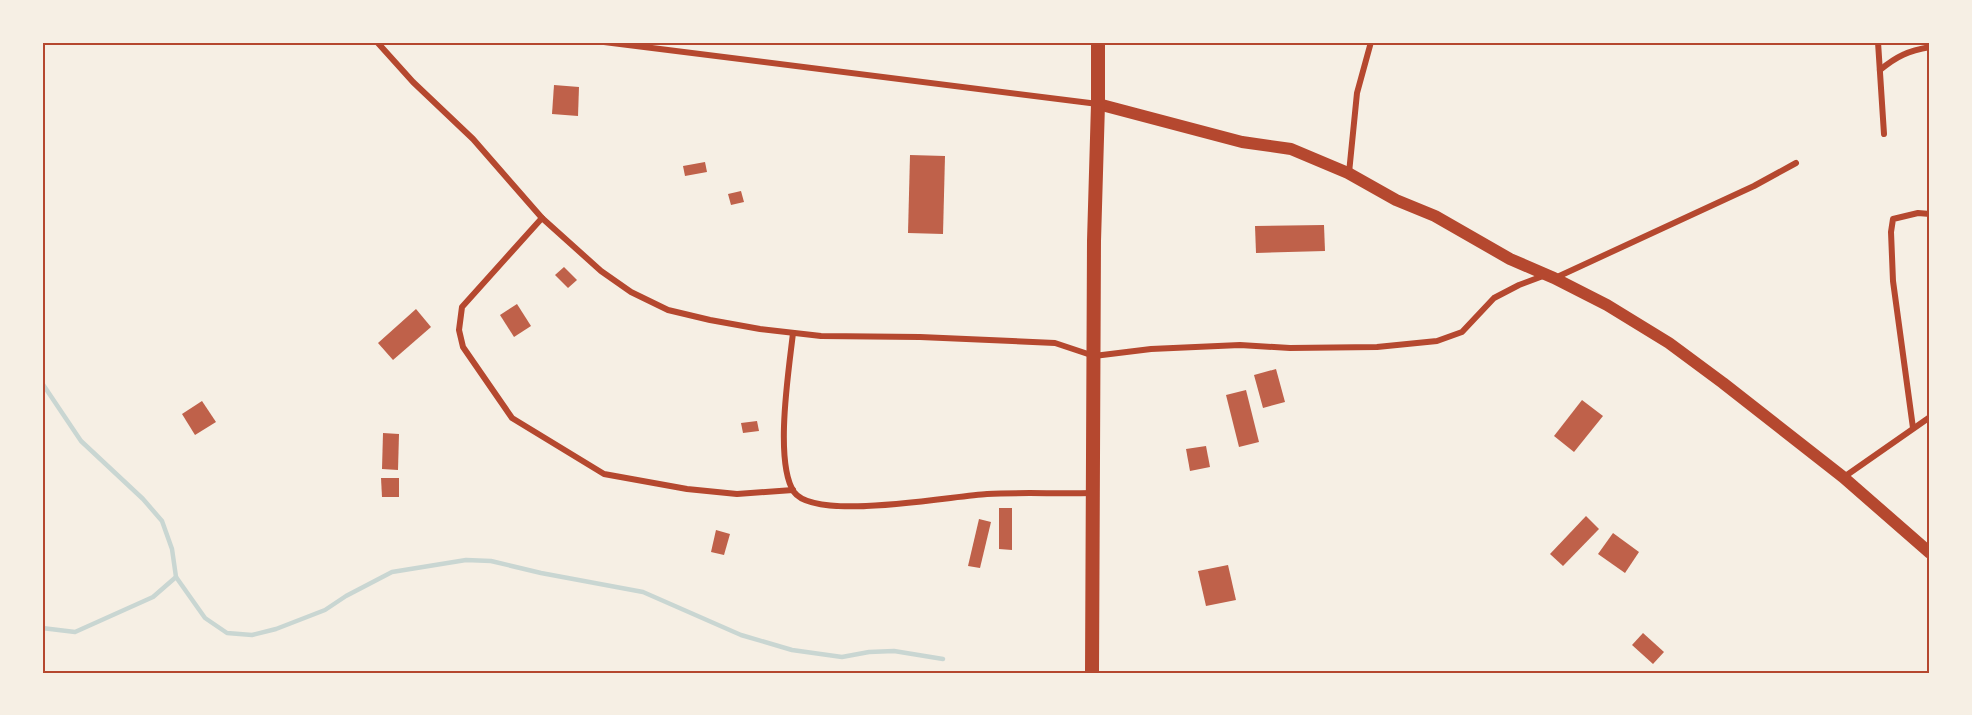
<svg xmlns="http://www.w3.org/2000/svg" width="1972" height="715" font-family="Overpass,sans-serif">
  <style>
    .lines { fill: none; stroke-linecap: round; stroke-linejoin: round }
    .stream { stroke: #c9d6d2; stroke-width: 4.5 }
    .building { fill: #bf614a }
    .minor { stroke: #b5482f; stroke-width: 6 }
    .secondary { stroke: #b5482f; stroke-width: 12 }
    .trunk { stroke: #b5482f; stroke-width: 14 }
    .neatline { fill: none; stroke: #b5482f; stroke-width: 2 }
  </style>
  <rect width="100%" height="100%" fill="#f6efe4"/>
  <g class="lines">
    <g class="stream">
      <path d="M42 383 81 441 143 499 162 521 172 549 176 577 153 597 75 632 42 628"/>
      <path d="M176 577 205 618 227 633 252 635 276 629 325 610 346 596 392 572 466 560 491 561 541 573 643 592 741 635 792 650 842 657 869 652 894 651 943 659"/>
    </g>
  </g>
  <g class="building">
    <path d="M554 85 579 87 578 116 552 114Z"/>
    <path d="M910 155 945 156 943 234 908 233Z"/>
    <path d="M705 162 707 172 685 176 683 166Z"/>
    <path d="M741 191 744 202 731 205 728 194Z"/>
    <path d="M1324 225 1325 251 1256 253 1255 226Z"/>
    <path d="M564 267 577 280 568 288 555 275Z"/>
    <path d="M517 304 531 326 514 337 500 315Z"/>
    <path d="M416 309 431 327 393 360 378 343Z"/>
    <path d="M1276 369 1285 402 1263 408 1254 375Z"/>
    <path d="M1246 390 1259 442 1239 447 1226 395Z"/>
    <path d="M1582 400 1603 416 1574 452 1554 436Z"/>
    <path d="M202 401 216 422 195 435 182 414Z"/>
    <path d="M757 421 759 431 743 433 741 423Z"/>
    <path d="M383 433 399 434 398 470 382 469Z"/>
    <path d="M1206 446 1210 467 1190 471 1186 449Z"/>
    <path d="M381 478H399V497H382Z"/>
    <path d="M999 508H1012V550L999 549Z"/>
    <path d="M1586 516 1599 529 1563 566 1550 554Z"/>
    <path d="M979 519 991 522 980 568 968 566Z"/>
    <path d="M716 530 730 534 724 555 711 552Z"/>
    <path d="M1613 533 1639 552 1625 573 1598 554Z"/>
    <path d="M1228 565 1236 600 1206 606 1198 571Z"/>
    <path d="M1643 633 1664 652 1653 664 1632 645Z"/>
  </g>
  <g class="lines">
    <g class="minor">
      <path d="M377 42 413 82 473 139 542 218 601 271 631 292 668 310 710 320 760 329 821 336 920 337 1055 343 1094 356 1151 349 1240 345 1290 348 1377 347 1437 341 1462 332 1494 298 1519 285 1543 276"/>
      <path d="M604 42 1098 104"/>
      <path d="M1878 42 1884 134"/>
      <path d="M1880 70C1897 56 1908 51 1930 47"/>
      <path d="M1349 173 1357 93 1371 42"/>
      <path d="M542 218 462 307 459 330 463 347 512 418 604 474 687 489 737 494 793 490"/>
      <path d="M1555 278 1754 186 1796 163"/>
      <path d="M793 333C789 369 774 462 794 492 815 522 950 496 987 494 1021 492 1057 494 1092 493"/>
      <path d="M1913 428 1893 281 1891 232 1893 219 1918 213 1930 214"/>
      <path d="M1844 477 1930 417"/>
    </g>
    <path class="secondary" d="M1098 104 1242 142 1291 149 1348 173 1396 200 1435 216 1510 259 1554 278 1607 305 1669 343 1723 383 1843 477 1930 553"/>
    <path class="trunk" d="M1092 673 1094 241 1098 104V42"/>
  </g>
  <rect width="1972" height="715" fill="none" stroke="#f6efe4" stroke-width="87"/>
  <rect x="44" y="44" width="1884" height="628" class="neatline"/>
</svg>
